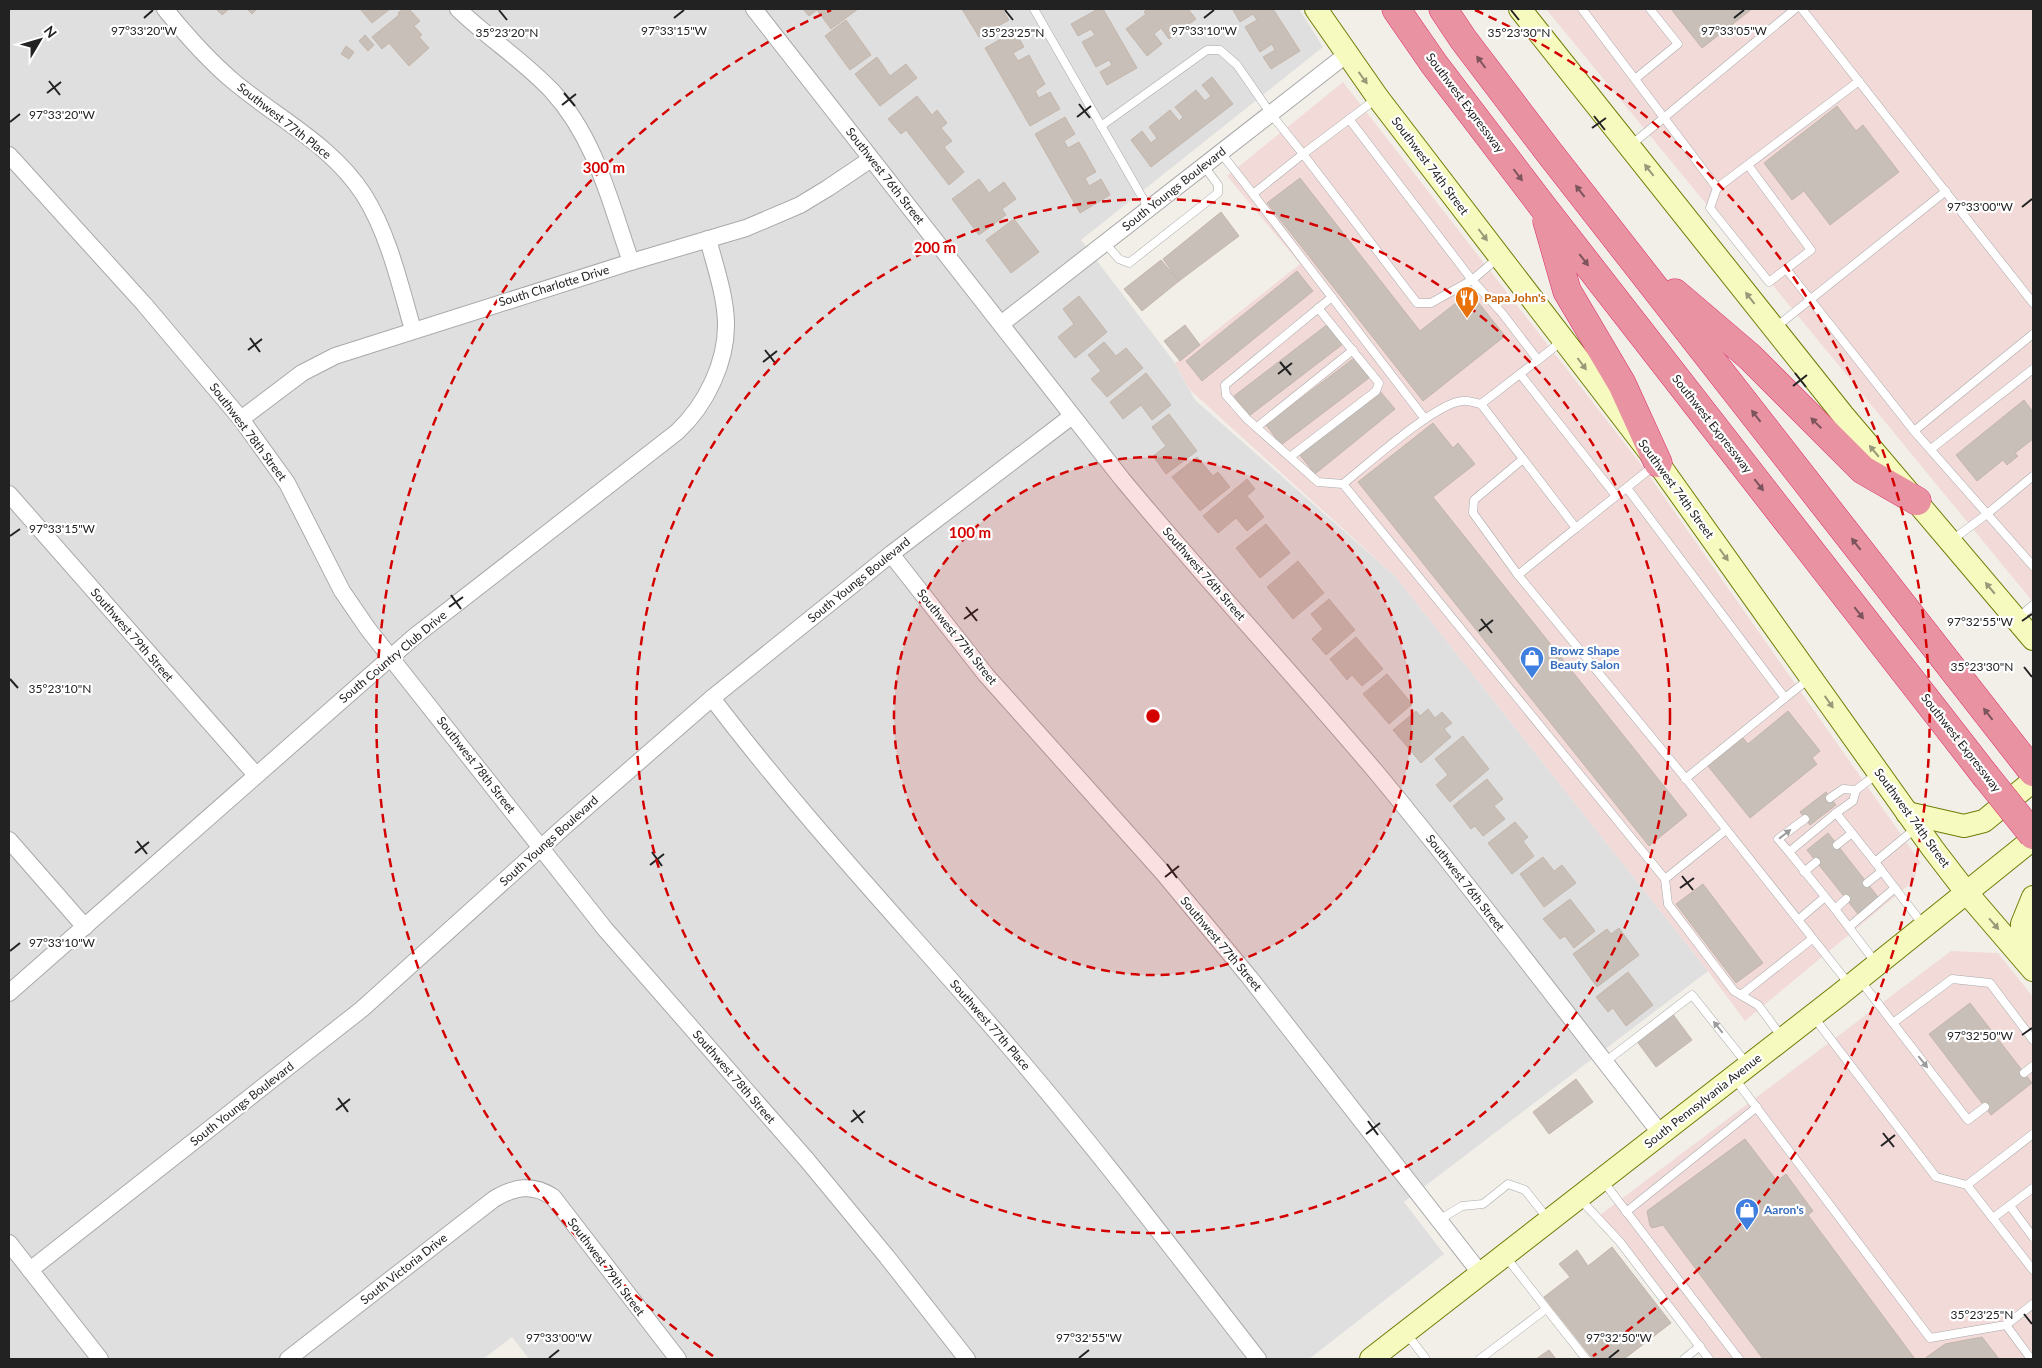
<svg xmlns="http://www.w3.org/2000/svg" width="2042" height="1368" font-family="Lato,sans-serif">
  <style>
    .residential { fill: #e0dfdf }
    .commercial { fill: #f2dad9 }
    .building { fill: #c7bfb8; stroke: #c4b6ab }
    .lines { fill: none; stroke-linecap: round; stroke-linejoin: round }
    .service-casing { stroke: #a9a9a9; stroke-width: 9 }
    .minor-casing { stroke: #a9a9a9; stroke-width: 18 }
    .secondary-casing { stroke: #707d05; stroke-width: 24 }
    .motorway-casing { stroke: #dc2a67; stroke-width: 29 }
    .service { stroke: #fff; stroke-width: 8 }
    .minor { stroke: #fff; stroke-width: 16 }
    .secondary { stroke: #f7fabf; stroke-width: 22 }
    .motorway { stroke: #e892a2; stroke-width: 28 }
    .motorway-bridge-casing { stroke: #dc2a67; stroke-width: 29; stroke-linecap: butt }
    .motorway-bridge { stroke: #e892a2; stroke-width: 28 }
    .oneway { fill: #7b545c }
    .oneway2 { fill: #979978 }
    .oneway3 { fill: #9c9c9c }
    .ticks { fill: none; stroke: #222; stroke-width: 2 }
    .ring { fill: none; stroke: #d40000; stroke-width: 2.5; stroke-dasharray: 9 6 }
    .labels { text-anchor: middle; stroke-width: 4.5; stroke-linejoin: round; paint-order: stroke }
    .street-label { font-size: 12px; fill: #222; stroke: #fff }
    .food-label { font-size: 12px; font-weight: bold; fill: #c56008; stroke: #fff; text-anchor: start }
    .shop-label { font-size: 12px; font-weight: bold; fill: #366cbe; stroke: #fff; text-anchor: start }
    .ticks-label { font-size: 12px; text-anchor: middle; fill: #222; stroke: #fff; stroke-width: 4.5; stroke-linejoin: round; paint-order: stroke }
    .centre { fill: #d40000; stroke: #fff; stroke-width: 2.5 }
    .ring-label { font-size: 15px; text-anchor: middle; font-weight: bold; fill: #d40000; stroke: #fff; stroke-width: 4.5; stroke-linejoin: round; paint-order: stroke }
  </style>
  <rect width="100%" height="100%" fill="#f2efe9"/>
  <path class="residential" d="M9 9H1299L1323 47 1081 240 1175 363 1195 400 1395 576 1708 971 1404 1202 1444 1254 1309 1359H529L512 1337 483 1359H9Z"/>
  <g class="commercial">
    <path d="M1546 9H2033V602Z"/>
    <path d="M1343 82 1643 467 1921 863 1914 869 1916 873 1914 880 1910 884 1745 1021 1708 971 1395 576 1190 390 1175 363 1300 264 1227 176Z"/>
    <path d="M1951 951 1998 953 2033 997V1359H1715L1600 1215Z"/>
  </g>
  <g class="building">
    <path d="M216 9H229L222 15Z"/>
    <path d="M247 9H257L252 14Z"/>
    <path d="M360 9H390L372 23Z"/>
    <path d="M403 9H409L420 21 414 26 422 35 419 37 429 48 409 66 389 43 382 49 372 37 399 15 398 13Z"/>
    <path d="M803 9H858L831 29 817 10 809 16Z"/>
    <path d="M962 9H1002L1009 20 979 37Z"/>
    <path d="M1098 9H1103L1137 68 1107 85 1100 72 1112 65 1109 60 1096 67 1082 42 1095 35 1091 29 1078 36 1071 24Z"/>
    <path d="M1149 9H1188L1196 19 1169 39 1161 28 1154 34 1162 44 1147 56 1126 29 1146 14 1144 12Z"/>
    <path d="M1235 9H1273L1300 51 1271 69 1263 57 1275 50 1272 44 1260 52 1245 27 1257 20 1253 14 1240 22 1233 10Z"/>
    <path d="M1671 9H1752L1702 48Z"/>
    <path d="M846 20 871 55 850 70 825 36Z"/>
    <path d="M1015 31 1024 47 1013 53 1018 61 1029 55 1045 84 1035 91 1039 98 1050 92 1060 109 1030 126 985 48Z"/>
    <path d="M365 35 374 45 368 51 359 41Z"/>
    <path d="M346 46 354 52 349 59 341 54Z"/>
    <path d="M877 57 890 76 906 64 917 78 880 106 855 74Z"/>
    <path d="M1212 77 1233 104 1151 167 1131 140 1142 131 1151 143 1157 138 1149 127 1170 110 1179 121 1183 117 1175 107 1196 90 1205 101 1211 96 1202 85Z"/>
    <path d="M917 96 932 115 937 110 947 123 941 128 952 141 944 147 964 172 949 185 906 130 901 134 888 119Z"/>
    <path d="M1837 106 1856 131 1863 125 1899 172 1830 225 1804 191 1792 200 1764 163Z"/>
    <path d="M1065 117 1075 134 1064 141 1068 148 1079 142 1096 172 1085 178 1089 186 1101 179 1110 195 1080 213 1035 134Z"/>
    <path d="M1300 178 1420 331 1470 292 1505 336 1423 401 1267 203Z"/>
    <path d="M979 179 989 193 1004 182 1016 199 1002 209 1006 215 979 235 952 199Z"/>
    <path d="M1221 212 1239 236 1179 281 1163 259Z"/>
    <path d="M1014 219 1039 252 1011 273 986 240Z"/>
    <path d="M1161 260 1179 281 1142 311 1124 289Z"/>
    <path d="M1297 271 1313 291 1202 381 1186 361Z"/>
    <path d="M1079 296 1107 332 1075 358 1058 337 1074 324 1063 309Z"/>
    <path d="M1328 324 1343 344 1249 416 1234 396Z"/>
    <path d="M1185 325 1200 345 1180 361 1164 341Z"/>
    <path d="M1104 342 1116 356 1126 348 1143 368 1107 397 1091 379 1101 371 1088 355Z"/>
    <path d="M1354 358 1369 378 1281 445 1266 425Z"/>
    <path d="M1146 373 1171 405 1152 420 1141 405 1123 419 1110 402Z"/>
    <path d="M1379 390 1395 409 1315 474 1299 454Z"/>
    <path d="M2024 400 2033 412V439L2015 453 2018 456 2007 465 2003 460 1977 481 1956 455Z"/>
    <path d="M1169 414 1197 451 1166 474 1153 456 1166 446 1152 427Z"/>
    <path d="M1433 423 1453 448 1458 443 1475 464 1433 497 1687 815 1649 846 1358 482Z"/>
    <path d="M1197 457 1213 476 1218 472 1230 487 1200 511 1172 477Z"/>
    <path d="M1247 479 1255 489 1247 496 1264 517 1247 531 1236 518 1218 533 1203 516Z"/>
    <path d="M1266 524 1290 553 1260 578 1236 548Z"/>
    <path d="M1298 561 1324 593 1293 619 1267 587Z"/>
    <path d="M1329 599 1355 630 1326 655 1312 639 1323 629 1311 614Z"/>
    <path d="M1356 637 1383 669 1362 686 1352 675 1347 680 1330 659Z"/>
    <path d="M1387 674 1412 704 1389 724 1363 694Z"/>
    <path d="M1428 709 1435 718 1442 712 1452 723 1444 729 1451 737 1421 763 1393 730 1416 711 1420 716Z"/>
    <path d="M1788 711 1820 751 1812 758 1817 764 1750 818 1708 766 1743 738 1748 744Z"/>
    <path d="M1463 736 1489 769 1450 802 1436 785 1448 775 1435 759Z"/>
    <path d="M1487 779 1503 799 1494 806 1505 819 1483 836 1475 826 1471 829 1453 806Z"/>
    <path d="M1826 792 1836 805 1810 825 1800 812Z"/>
    <path d="M1515 822 1528 837 1523 841 1534 856 1512 874 1488 843Z"/>
    <path d="M1828 833 1878 897 1858 914 1807 850Z"/>
    <path d="M1543 857 1554 871 1562 865 1576 883 1544 907 1520 874Z"/>
    <path d="M1703 884 1763 963 1736 983 1676 904Z"/>
    <path d="M1570 899 1595 931 1574 948 1565 936 1560 939 1543 919Z"/>
    <path d="M1619 928 1639 955 1597 987 1573 954 1607 929 1611 934Z"/>
    <path d="M1628 972 1653 1005 1626 1026 1613 1008 1608 1012 1596 997Z"/>
    <path d="M1970 1003 2032 1083 1991 1115 1929 1034Z"/>
    <path d="M1672 1013 1692 1040 1656 1067 1636 1040Z"/>
    <path d="M1576 1079 1593 1102 1549 1134 1533 1112Z"/>
    <path d="M1745 1139 1777 1181 1786 1174 1813 1211 1808 1215 1915 1359H1763L1663 1225 1652 1228 1650 1226 1647 1211Z"/>
    <path d="M1612 1247 1671 1323 1624 1359H1593L1544 1297 1570 1277 1559 1264 1577 1250 1588 1266Z"/>
    <path d="M1982 1337 1999 1359H1924L1945 1344Z"/>
    <path d="M1549 1350 1556 1359H1536Z"/>
  </g>
  <g class="lines">
    <g class="service-casing">
      <g id="service">
        <path d="M1034 9 1149 209"/>
        <path d="M1582 9 1717 188 1859 81"/>
        <path d="M1802 9 2033 303"/>
        <path d="M1635 79 1678 44 1650 9"/>
        <path d="M1349 119 1472 280 1498 258"/>
        <path d="M1101 126 1207 50H1220L1237 65 1271 114 1303 154 1376 99"/>
        <path d="M1631 145 1795 9"/>
        <path d="M1221 153 1253 194 1303 154 1417 303H1431L1472 280 1502 313 1538 360 1562 341"/>
        <path d="M1717 188 1710 208 1769 282 1811 250 1748 165"/>
        <path d="M1253 194 1425 419"/>
        <path d="M1105 243 1119 259 1129 263 1218 193V185L1204 166"/>
        <path d="M1787 270 1914 431 2033 334"/>
        <path d="M1332 297 1225 385 1226 395 1247 419 1318 482 1343 484"/>
        <path d="M1776 327 1946 191"/>
        <path d="M1538 360 1481 404 1576 528 1655 465"/>
        <path d="M1520 374 1616 496"/>
        <path d="M1481 404C1475 403 1468 400 1462 401 1434 404 1368 464 1343 484L1665 879"/>
        <path d="M1257 427 1353 350"/>
        <path d="M1914 431 2033 566"/>
        <path d="M1931 449 2033 369"/>
        <path d="M1290 457 1376 391 1379 383 1318 308"/>
        <path d="M1627 488 1785 698 1810 678"/>
        <path d="M1576 528 1518 575 1691 785 1849 984"/>
        <path d="M1952 540 1987 514 2033 476"/>
        <path d="M1518 575 1473 513 1474 500 1523 459"/>
        <path d="M2018 618 2033 605"/>
        <path d="M1685 779 1785 698"/>
        <path d="M1830 798 1843 789 1856 790"/>
        <path d="M1916 828 1875 862 1924 926"/>
        <path d="M1726 830 1665 879 1668 904 1734 991 1758 1005 1782 1037"/>
        <path d="M1837 845 1852 833"/>
        <path d="M1789 852 1778 839 1805 819"/>
        <path d="M1875 862 1836 813 1853 801 1856 790 1877 774"/>
        <path d="M1804 872 1816 862"/>
        <path d="M1867 883 1882 871"/>
        <path d="M1846 899 1835 909 1876 963"/>
        <path d="M1835 909 1789 852 1836 813"/>
        <path d="M1798 920 1825 897"/>
        <path d="M1849 927 1895 888"/>
        <path d="M1860 980 1893 1023 1952 979 1990 983 2033 1040"/>
        <path d="M1741 995 1812 939"/>
        <path d="M1813 1016 1936 1177 1967 1185 2033 1134"/>
        <path d="M1893 1023 1968 1120 1985 1107"/>
        <path d="M1605 1062 1692 995 1747 1064"/>
        <path d="M2024 1073 2033 1066"/>
        <path d="M1735 1079 1930 1338 2006 1325 2031 1359"/>
        <path d="M1603 1181 1739 1359"/>
        <path d="M1967 1185 2033 1270"/>
        <path d="M1580 1199 1620 1242 1709 1359"/>
        <path d="M2010 1206 2033 1237"/>
        <path d="M1626 1212 1757 1107"/>
        <path d="M1993 1218 2033 1188"/>
        <path d="M1439 1220 1462 1206 1483 1204 1508 1184 1525 1190 1548 1219"/>
        <path d="M1506 1257 1586 1359"/>
        <path d="M2006 1325 2033 1304"/>
        <path d="M1406 1333 1426 1359"/>
        <path d="M1480 1359 1546 1309"/>
        <path d="M1684 1359 1700 1346"/>
      </g>
    </g>
    <g class="minor-casing">
      <g id="minor">
        <path d="M165 9C186 35 207 59 233 81 277 118 332 145 364 195 389 235 400 285 413 330"/>
        <path d="M458 9C488 38 524 61 552 91 596 139 610 202 631 262"/>
        <path d="M754 9 1122 479C1204 578 1292 673 1376 772 1474 890 1566 1013 1661 1134"/>
        <path d="M9 155 144 304 241 419 287 483 342 591 368 629 605 929 807 1160 887 1257 967 1359"/>
        <path d="M1001 324 1347 54"/>
        <path d="M241 419 302 373 335 356 631 262 746 228 800 205 828 188 871 159"/>
        <path d="M9 494 256 775"/>
        <path d="M891 554 986 675 1163 873 1250 978 1481 1274"/>
        <path d="M712 698C805 821 911 932 1011 1049 1097 1149 1177 1255 1258 1359"/>
        <path d="M9 840 85 927"/>
        <path d="M9 993 415 636 677 432C706 405 727 362 726 322 725 294 715 266 708 239"/>
        <path d="M9 1243 100 1359"/>
        <path d="M30 1270 362 1009 565 826 712 698 891 554 1072 416"/>
        <path d="M288 1359 494 1199C514 1187 532 1183 553 1197L678 1359"/>
      </g>
    </g>
    <g class="secondary-casing">
      <g id="secondary">
        <path d="M1316 9 1378 98 1658 463 1933 849 1966 892 2033 970"/>
        <path d="M1520 9 1843 415 2033 639"/>
        <path d="M1907 813 1964 826 1984 821 2033 781"/>
        <path d="M2022 956V924L2033 897"/>
        <path d="M1371 1359 1839 995 2033 839"/>
      </g>
    </g>
    <g class="motorway-casing">
      <g id="motorway">
        <path d="M1396 9 1434 64 1543 207 1985 775"/>
        <path d="M1443 9 1463 39 1548 151 2033 772"/>
        <path d="M1547 221 1567 291 1622 384 1658 463"/>
        <path d="M1675 293 1750 357 1863 470 1917 501"/>
      </g>
    </g>
    <use href="#service" class="service"/>
    <use href="#minor" class="minor"/>
    <use href="#secondary" class="secondary"/>
    <use href="#motorway" class="motorway"/>
    <g class="motorway-bridge-casing">
      <path id="motorway-bridge" d="M1985 775 2033 835"/>
    </g>
    <use href="#motorway-bridge" class="motorway-bridge"/>
  </g>
  <defs><path id="oneway-solid" d="M-6-.8H1V-3.2L6.5 0L1 3.2V.8H-6Z" transform="scale(1.25)"/></defs>
  <g class="oneway">
    <use href="#oneway-solid" transform="translate(1481 62) rotate(-127)"/>
    <use href="#oneway-solid" transform="translate(1518 175) rotate(53)"/>
    <use href="#oneway-solid" transform="translate(1580 191) rotate(-128)"/>
    <use href="#oneway-solid" transform="translate(1584 260) rotate(52)"/>
    <use href="#oneway-solid" transform="translate(1756 416) rotate(-128)"/>
    <use href="#oneway-solid" transform="translate(1816 423) rotate(-135)"/>
    <use href="#oneway-solid" transform="translate(1759 485) rotate(52)"/>
    <use href="#oneway-solid" transform="translate(1856 544) rotate(-128)"/>
    <use href="#oneway-solid" transform="translate(1859 613) rotate(52)"/>
    <use href="#oneway-solid" transform="translate(1988 714) rotate(-128)"/>
  </g>
  <g class="oneway2">
    <use href="#oneway-solid" transform="translate(1363 78) rotate(54)"/>
    <use href="#oneway-solid" transform="translate(1649 170) rotate(-128)"/>
    <use href="#oneway-solid" transform="translate(1483 235) rotate(53)"/>
    <use href="#oneway-solid" transform="translate(1750 298) rotate(-128)"/>
    <use href="#oneway-solid" transform="translate(1582 364) rotate(53)"/>
    <use href="#oneway-solid" transform="translate(1874 451) rotate(-130)"/>
    <use href="#oneway-solid" transform="translate(1724 555) rotate(54)"/>
    <use href="#oneway-solid" transform="translate(1990 588) rotate(-130)"/>
    <use href="#oneway-solid" transform="translate(1829 702) rotate(55)"/>
    <use href="#oneway-solid" transform="translate(1994 924) rotate(49)"/>
  </g>
  <g class="oneway3">
    <use href="#oneway-solid" transform="translate(1785 834) rotate(-38)"/>
    <use href="#oneway-solid" transform="translate(1718 1027) rotate(-129)"/>
    <use href="#oneway-solid" transform="translate(1923 1062) rotate(52)"/>
  </g>
  <path class="ticks" d="M499 10 507 20M1005 10 1013 20M1511 10 1519 20M144 18 153 10M674 18 684 10M1204 18 1214 10M1734 18 1744 10M49 81 60 95M47 93 61 82M564 93 575 106M1079 104 1090 118M562 105 576 94M1594 116 1605 130M1077 117 1091 106M10 122 20 114M1592 128 1606 118M2022 207 2032 199M250 338 260 352M248 350 262 339M765 350 776 364M763 362 777 351M1280 362 1291 375M1795 373 1806 387M1278 374 1292 363M1793 386 1807 375M10 536 20 529M451 595 461 609M449 607 463 597M966 607 977 621M964 619 978 609M1481 619 1492 633M2022 621 2032 614M1479 631 1493 620M2024 667 2032 677M10 679 18 688M137 841 147 854M652 852 662 866M135 853 149 842M1167 864 1177 878M650 865 664 854M1682 876 1693 890M1165 877 1179 866M1680 888 1694 878M10 951 20 943M2022 1035 2032 1028M338 1098 348 1112M336 1110 350 1099M853 1110 863 1123M1368 1121 1378 1135M851 1122 865 1111M1883 1133 1894 1147M1366 1134 1380 1123M1881 1146 1895 1135M2024 1314 2032 1324M549 1358 559 1350M1079 1358 1089 1350M1609 1358 1619 1350"/>
  <circle cx="1153" cy="716" r="259" fill="#d40000" fill-opacity=".12"/>
  <g class="ring">
    <circle cx="1153" cy="716" r="259"/>
    <circle cx="1153" cy="716" r="517"/>
    <path d="M713 1356A776 776 0 0 1 831 10M1475 10A776 776 0 0 1 1593 1356"/>
  </g>
  <defs>
    <g id="restaurant-pin" transform="scale(1.25)"><path d="M0 17L-7.5 6A9.5 9.5 0 1 1 7.5 6Z" fill="#e8710a" stroke="#fff"/><path d="M-5-6h1v4h1v-4h1v4h1v-4h1v5L-1.5 .5V6h-2V.5L-5-1ZM5-6V6H3V1.5H1.5Q1.5-4 5-6Z" fill="#fff"/></g>
    <g id="shop-pin" transform="scale(1.25)"><path d="M0 17L-7.5 6A9.5 9.5 0 1 1 7.5 6Z" fill="#3f7fe0" stroke="#fff"/><path d="M-5-2.5h2.3a2.7 3.5 0 0 1 5.4 0H5L5.5 6h-11ZM-1.5-2.5h3a1.5 2.3 0 0 0-3 0Z" fill="#fff"/></g>
  </defs>
  <g fill-rule="evenodd">
    <use href="#restaurant-pin" x="1467" y="298"/>
    <use href="#shop-pin" x="1532" y="658"/>
    <use href="#shop-pin" x="1747" y="1210"/>
  </g>
  <g class="labels">
    <g class="street-label">
      <text transform="translate(1465 103) rotate(53)" y="4">Southwest Expressway</text>
      <text transform="translate(284 121) rotate(38)" y="4">Southwest 77th Place</text>
      <text transform="translate(1430 166) rotate(53)" y="4">Southwest 74th Street</text>
      <text transform="translate(885 176) rotate(52)" y="4">Southwest 76th Street</text>
      <text transform="translate(1174 189) rotate(-38)" y="4">South Youngs Boulevard</text>
      <text transform="translate(554 286) rotate(-17)" y="4">South Charlotte Drive</text>
      <text transform="translate(1712 424) rotate(52)" y="4">Southwest Expressway</text>
      <text transform="translate(248 432) rotate(53)" y="4">Southwest 78th Street</text>
      <text transform="translate(1676 489) rotate(54)" y="4">Southwest 74th Street</text>
      <text transform="translate(1204 574) rotate(49)" y="4">Southwest 76th Street</text>
      <text transform="translate(859 580) rotate(-39)" y="4">South Youngs Boulevard</text>
      <text transform="translate(132 635) rotate(49)" y="4">Southwest 79th Street</text>
      <text transform="translate(957 637) rotate(51)" y="4">Southwest 77th Street</text>
      <text transform="translate(393 657) rotate(-40)" y="4">South Country Club Drive</text>
      <text transform="translate(1961 743) rotate(52)" y="4">Southwest Expressway</text>
      <text transform="translate(476 765) rotate(52)" y="4">Southwest 78th Street</text>
      <text transform="translate(1912 818) rotate(54)" y="4">Southwest 74th Street</text>
      <text transform="translate(549 841) rotate(-42)" y="4">South Youngs Boulevard</text>
      <text transform="translate(1465 883) rotate(52)" y="4">Southwest 76th Street</text>
      <text transform="translate(1221 944) rotate(50)" y="4">Southwest 77th Street</text>
      <text transform="translate(990 1025) rotate(49)" y="4">Southwest 77th Place</text>
      <text transform="translate(734 1077) rotate(49)" y="4">Southwest 78th Street</text>
      <text transform="translate(1703 1101) rotate(-38)" y="4">South Pennsylvania Avenue</text>
      <text transform="translate(242 1104) rotate(-38)" y="4">South Youngs Boulevard</text>
      <text transform="translate(606 1267) rotate(53)" y="4">Southwest 79th Street</text>
      <text transform="translate(404 1269) rotate(-38)" y="4">South Victoria Drive</text>
    </g>
    <g class="food-label">
      <text x="1484" y="302">Papa John's</text>
    </g>
    <g class="shop-label">
      <text x="1550" y="655">Browz Shape<tspan x="1550" dy="14">Beauty Salon</tspan></text>
      <text x="1764" y="1214">Aaron's</text>
    </g>
  </g>
  <g class="ticks-label">
    <text x="144" y="35">97°33'20"W</text>
    <text x="674" y="35">97°33'15"W</text>
    <text x="1204" y="35">97°33'10"W</text>
    <text x="1734" y="35">97°33'05"W</text>
    <text x="507" y="37">35°23'20"N</text>
    <text x="1013" y="37">35°23'25"N</text>
    <text x="1519" y="37">35°23'30"N</text>
    <text x="62" y="119">97°33'20"W</text>
    <text x="1980" y="211">97°33'00"W</text>
    <text x="62" y="533">97°33'15"W</text>
    <text x="1980" y="626">97°32'55"W</text>
    <text x="1982" y="671">35°23'30"N</text>
    <text x="60" y="693">35°23'10"N</text>
    <text x="62" y="947">97°33'10"W</text>
    <text x="1980" y="1040">97°32'50"W</text>
    <text x="1982" y="1319">35°23'25"N</text>
    <text x="559" y="1342">97°33'00"W</text>
    <text x="1089" y="1342">97°32'55"W</text>
    <text x="1619" y="1342">97°32'50"W</text>
  </g>
  <circle cx="1153" cy="716" r="8" class="centre"/>
  <g class="ring-label">
    <text x="604" y="173">300 m</text>
    <text x="935" y="253">200 m</text>
    <text x="970" y="538">100 m</text>
  </g>
  <rect width="2042" height="1368" fill="none" stroke="#222222" stroke-width="20"/>
  <g transform="translate(40 40) rotate(52)" stroke="#ffffff" stroke-width="4" paint-order="stroke">
  <path d="M0-4L9 19L0 12L-9 19Z" fill="#222222"/>
  <text y="-8" font-size="14" font-weight="bold" text-anchor="middle" fill="#222222">N</text>
  </g>
</svg>
